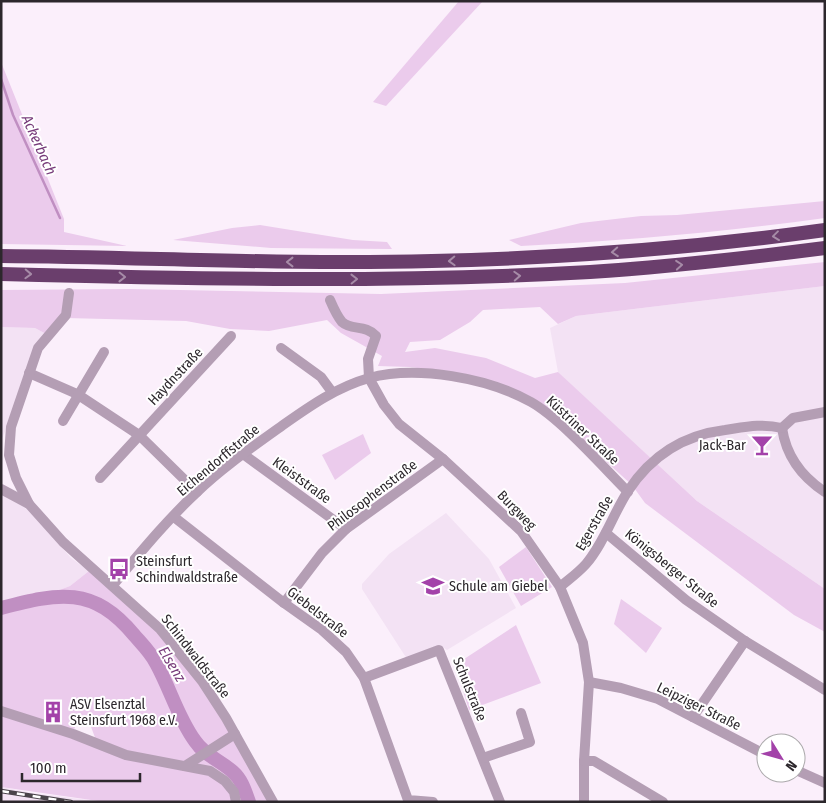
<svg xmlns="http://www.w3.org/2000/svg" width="826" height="803" font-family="'Fira Sans Condensed',sans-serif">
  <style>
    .built { fill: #f3e2f4 }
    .green { fill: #ebcbec; fill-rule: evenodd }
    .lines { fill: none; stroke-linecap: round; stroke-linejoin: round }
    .stream { stroke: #c08fc2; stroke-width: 2.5 }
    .river { stroke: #c08fc2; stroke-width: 14 }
    .minor { stroke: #b49eb4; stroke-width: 10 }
    .highway { stroke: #6a3e6c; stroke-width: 14 }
    .rail-casing { stroke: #4a444a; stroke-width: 4.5 }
    .rail { stroke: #fff; stroke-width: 2.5; stroke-dasharray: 8; stroke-linecap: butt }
    .oneway { stroke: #a68ba7 }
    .labels { text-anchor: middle; stroke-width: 4; stroke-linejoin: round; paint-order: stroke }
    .street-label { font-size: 14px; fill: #2c272c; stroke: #fff }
    .poi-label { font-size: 14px; fill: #2c272c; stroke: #fff; text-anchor: start }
    .water-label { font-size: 15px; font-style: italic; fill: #773b7a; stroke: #fff }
  </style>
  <rect width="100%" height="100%" fill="#fbeffb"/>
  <g class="built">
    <path d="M825 286V589L697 501 567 381 558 372 550 328 576 316Z"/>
    <path d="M1 327 35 328 46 334 1 441Z"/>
    <path d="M1 494 27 508 71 558 89 571 70 586 54 592 1 601Z"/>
    <path d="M446 513 489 559 516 608 447 650 440 645 407 659 362 589V584L389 554Z"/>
    <path d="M1 787 32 793 105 802H1Z"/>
  </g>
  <g class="green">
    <path d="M459 1H483L386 106 373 102Z"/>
    <path d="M1 62 64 219V232L127 246 1 244Z"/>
    <path d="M825 201V218C724 232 623 241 521 246L509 240 581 223 641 216 677 215Z"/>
    <path d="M260 225 353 240 387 242 392 249 271 248 173 240 232 228Z"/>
    <path d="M825 262V286L576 316 558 324 540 307 483 310 470 322 440 340 410 342 405 352 435 348 486 358 535 378 558 372 697 501 825 589V632L794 615 645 503 632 485 547 408 470 375 410 367 378 366 382 356 341 333 327 320 269 331 230 329 186 321 66 318 46 334 35 328 1 327V290L129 289 381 294 625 283Z"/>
    <path d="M363 434 371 453 335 480 322 455Z"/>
    <path d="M526 547 552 587 521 606 499 567Z"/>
    <path d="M89 571C111 591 138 609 158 632 203 682 236 742 268 801L315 802H105L1 787V601L54 592 70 586ZM78 716 90 724 97 743 73 734Z"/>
    <path d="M621 599 662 628 646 653 614 624Z"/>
    <path d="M516 625 541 683 469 710 455 665Z"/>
  </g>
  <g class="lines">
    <path class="stream" d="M1 79 13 115 60 218"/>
    <path class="river" d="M1 608C59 593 93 585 135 636 142 644 151 653 156 663 170 688 178 718 195 741 205 756 220 760 233 772 242 780 245 791 249 802"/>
    <g class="minor">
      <path d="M330 300C333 307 337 316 342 322 352 331 365 324 376 336L368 359 369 378 384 405 399 424 443 459 521 531 560 587 583 643 589 682 584 761V802"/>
      <path d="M281 348 321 377 332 392"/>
      <path d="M29 373 77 394 139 435 197 492"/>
      <path d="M63 421 104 352"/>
      <path d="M782 428C786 455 802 477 825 492"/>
      <path d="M782 428 793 418 825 412"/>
      <path d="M243 454 346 529"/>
      <path d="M100 478 231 336"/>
      <path d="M1 489 29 504 63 542 160 629 202 681 226 718 273 802"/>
      <path d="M29 504 16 478 9 455 11 427 38 348 66 315 69 293"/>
      <path d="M174 517 284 603 322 630 346 652 364 678 408 800 433 802"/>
      <path d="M606 533 686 600 745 641 825 690"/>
      <path d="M113 585C140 553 166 521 197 492 223 467 254 446 283 425 310 406 337 387 369 378 417 365 488 378 531 402 561 419 602 466 628 492"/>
      <path d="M560 587C568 580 578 573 586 564 604 543 613 514 628 491 651 456 684 435 725 430 745 427 762 423 782 428"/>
      <path d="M284 603 322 553 346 529 443 459"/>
      <path d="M364 678 439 650 500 802"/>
      <path d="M589 682 621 688 658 699 766 755"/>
      <path d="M1 711 73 734 126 755 210 771 225 781 234 792 236 802"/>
      <path d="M693 717 745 641"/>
      <path d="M483 758 530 742 521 713"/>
      <path d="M584 761H594L663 802"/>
      <path d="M185 766 235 734"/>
      <path d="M796 770 825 783"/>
    </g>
    <g class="highway">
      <path d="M1 256C145 257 289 265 432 261 563 258 695 248 825 230"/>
      <path d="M1 274C197 279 394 283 590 272 668 267 747 258 825 248"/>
    </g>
    <g class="rail-casing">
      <path id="rail" d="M1 791 71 802"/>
    </g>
    <use href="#rail" class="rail"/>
  </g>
  <defs><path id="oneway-chevron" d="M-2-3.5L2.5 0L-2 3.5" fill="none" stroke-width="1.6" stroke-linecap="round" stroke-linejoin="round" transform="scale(1.25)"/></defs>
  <g class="oneway">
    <use href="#oneway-chevron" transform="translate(776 236) rotate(173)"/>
    <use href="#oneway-chevron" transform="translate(615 252) rotate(176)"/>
    <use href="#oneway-chevron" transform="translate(452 261) rotate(178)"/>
    <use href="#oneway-chevron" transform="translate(290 262) rotate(180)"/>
    <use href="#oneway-chevron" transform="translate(679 265) rotate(-5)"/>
    <use href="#oneway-chevron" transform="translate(28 274) rotate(2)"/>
    <use href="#oneway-chevron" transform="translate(517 276) rotate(-3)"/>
    <use href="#oneway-chevron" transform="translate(122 277) rotate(1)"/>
    <use href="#oneway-chevron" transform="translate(354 279) rotate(-1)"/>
  </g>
  <defs>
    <g id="bar-bare" transform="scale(1.725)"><path d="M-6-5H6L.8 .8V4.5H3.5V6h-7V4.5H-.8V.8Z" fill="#a342a9" stroke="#fff" stroke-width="2.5" paint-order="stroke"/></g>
    <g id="bus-bare" transform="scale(1.725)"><path d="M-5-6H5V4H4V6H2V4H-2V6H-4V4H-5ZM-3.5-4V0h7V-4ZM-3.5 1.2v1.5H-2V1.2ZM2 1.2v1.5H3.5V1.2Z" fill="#a342a9" stroke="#fff" stroke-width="2.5" paint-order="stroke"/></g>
    <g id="school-bare" transform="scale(1.725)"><path d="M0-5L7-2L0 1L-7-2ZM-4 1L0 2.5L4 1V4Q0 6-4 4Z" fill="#a342a9" stroke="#fff" stroke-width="2.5" paint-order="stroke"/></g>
    <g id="building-bare" transform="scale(1.725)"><path d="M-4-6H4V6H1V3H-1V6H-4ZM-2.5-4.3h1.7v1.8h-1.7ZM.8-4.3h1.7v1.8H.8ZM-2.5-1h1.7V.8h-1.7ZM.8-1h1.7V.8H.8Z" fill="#a342a9" stroke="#fff" stroke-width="2.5" paint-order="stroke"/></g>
  </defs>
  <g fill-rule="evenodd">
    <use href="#bar-bare" x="762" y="445"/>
    <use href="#bus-bare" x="119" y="569"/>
    <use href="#school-bare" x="433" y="586"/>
    <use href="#building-bare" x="53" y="712"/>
  </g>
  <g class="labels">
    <g class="street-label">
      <text transform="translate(175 376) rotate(-47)" y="5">Haydnstraße</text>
      <text transform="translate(583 430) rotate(43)" y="5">Küstriner Straße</text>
      <text transform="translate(218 460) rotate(-40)" y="5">Eichendorffstraße</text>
      <text transform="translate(302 480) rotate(36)" y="5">Kleiststraße</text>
      <text transform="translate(372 495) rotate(-37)" y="5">Philosophenstraße</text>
      <text transform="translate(517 510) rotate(46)" y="5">Burgweg</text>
      <text transform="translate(594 523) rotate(-60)" y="5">Egerstraße</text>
      <text transform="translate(672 568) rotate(39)" y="5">Königsberger Straße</text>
      <text transform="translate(318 612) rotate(38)" y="5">Giebelstraße</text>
      <text transform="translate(196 656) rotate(52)" y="5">Schindwaldstraße</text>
      <text transform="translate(470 689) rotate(68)" y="5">Schulstraße</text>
      <text transform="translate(699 706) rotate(26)" y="5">Leipziger Straße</text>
    </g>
    <g class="poi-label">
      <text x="746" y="450" text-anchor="end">Jack-Bar</text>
      <text x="136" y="566">Steinsfurt<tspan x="136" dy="16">Schindwaldstraße</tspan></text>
      <text x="449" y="591">Schule am Giebel</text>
      <text x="70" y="709">ASV Elsenztal<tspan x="70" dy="16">Steinsfurt 1968 e.V.</tspan></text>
    </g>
    <g class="water-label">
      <text transform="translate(39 145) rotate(66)" y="5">Ackerbach</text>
      <text transform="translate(172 664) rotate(59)" y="5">Elsenz</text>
    </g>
  </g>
  <rect width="826" height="803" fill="none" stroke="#2c272c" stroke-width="5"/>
  <g transform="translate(781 758) rotate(127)"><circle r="24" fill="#ffffff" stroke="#aba9ab"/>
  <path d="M0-4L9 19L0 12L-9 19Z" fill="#a342a9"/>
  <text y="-8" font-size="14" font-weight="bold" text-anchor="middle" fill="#2c272c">N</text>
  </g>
  <path d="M22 773v8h118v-8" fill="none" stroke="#2c272c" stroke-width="2.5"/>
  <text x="30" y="773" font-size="15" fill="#2c272c" stroke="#ffffff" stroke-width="4" paint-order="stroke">100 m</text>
</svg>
